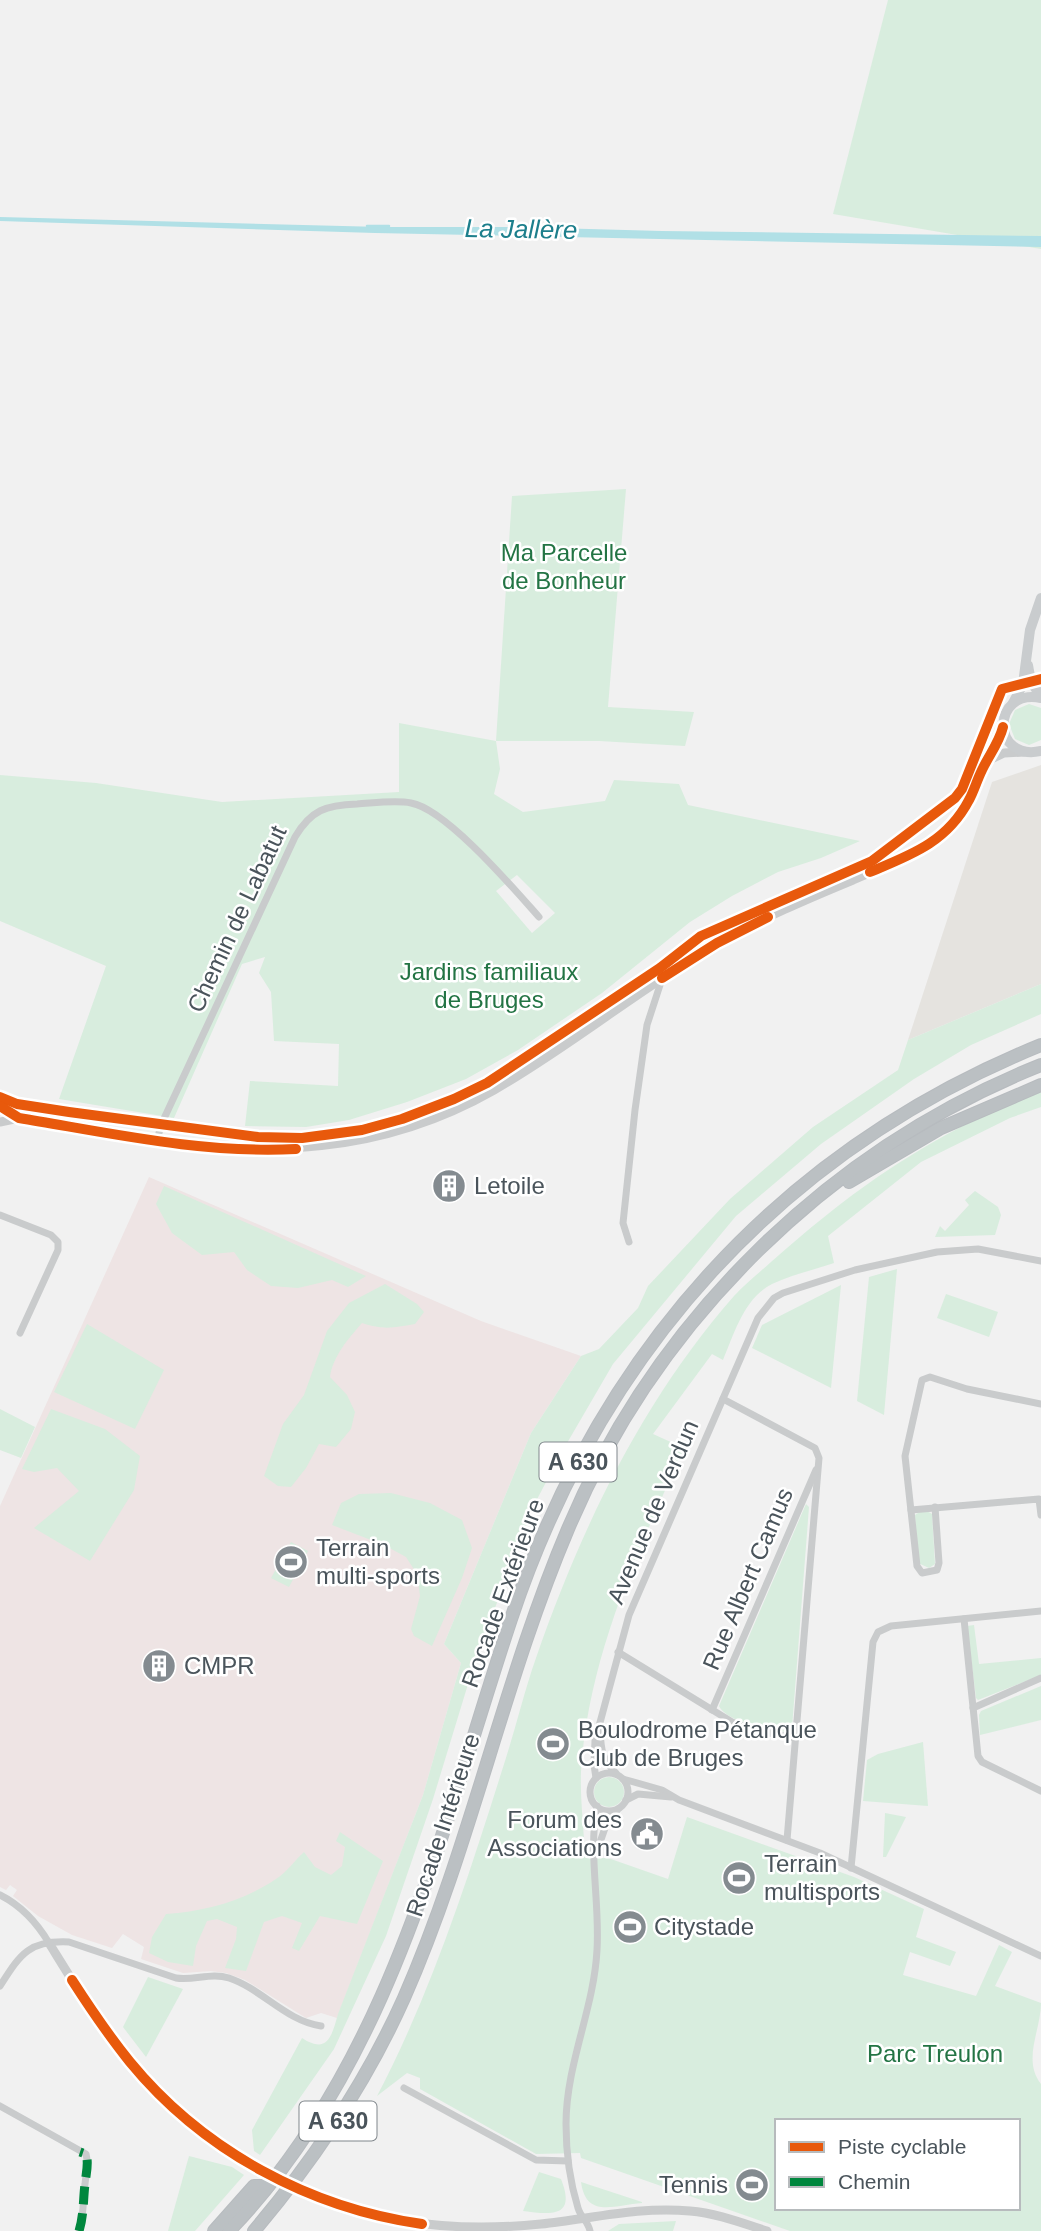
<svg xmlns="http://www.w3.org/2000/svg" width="1041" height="2231" font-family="Arial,sans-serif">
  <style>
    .commercial { fill: #e5e3df }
    .medical { fill: #eee4e4 }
    .green { fill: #d8edde; fill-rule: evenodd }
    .water { fill: #b1e0e6 }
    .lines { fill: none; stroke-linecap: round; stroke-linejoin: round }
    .stream { stroke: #b1e0e6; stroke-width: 2.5 }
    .motorway-casing { stroke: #b7bbbf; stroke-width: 14 }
    .minor { stroke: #c9cbcc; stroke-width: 7 }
    .tertiary { stroke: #c9cbcc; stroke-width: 9 }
    .secondary { stroke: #c9ccce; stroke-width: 10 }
    .motorway { stroke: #bbc0c3; stroke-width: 12 }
    .tertiary-bridge { stroke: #c9cbcc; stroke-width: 9 }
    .quiet { stroke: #00873e; stroke-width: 9; stroke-dasharray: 18 9; stroke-linecap: butt }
    .cycleway-casing { stroke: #fff; stroke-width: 15 }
    .cycleway { stroke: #e8590c; stroke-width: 10 }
    .labels { text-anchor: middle; stroke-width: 5; stroke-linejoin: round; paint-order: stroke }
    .shield { fill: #fff; stroke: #80878c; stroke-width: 2 }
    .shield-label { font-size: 23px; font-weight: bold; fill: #4a545b }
    .park-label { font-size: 24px; fill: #237444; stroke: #fff }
    .street-label { font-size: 24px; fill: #4a545b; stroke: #fff }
    .poi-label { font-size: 24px; fill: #4a545b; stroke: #fff; text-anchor: start }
    .water-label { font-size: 26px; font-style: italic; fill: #1d7f8c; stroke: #fff }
  </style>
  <rect width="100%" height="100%" fill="#f1f1f1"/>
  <path class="commercial" d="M1041 765V984L908 1040 992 782Z"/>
  <path class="medical" d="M149 1177 481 1321 581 1356 531 1433 444 1644 461 1663 423 1795 337 2018 321 2013 306 2018 245 1980 226 1973 211 1971 183 1973 141 1959 144 1947 123 1934 112 1948 72 1935 38 1916 13 1896 17 1890 10 1885 6 1890 0 1887V1506Z"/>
  <g class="green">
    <path d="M888 0H1041V249L833 214Z"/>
    <path d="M626 489 608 707 694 712 685 746 599 741H496L500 769 494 794 523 812 605 801 614 780 679 784 688 805 860 841 821 858 778 872 732 896 690 922 602 993 518 1050 466 1079 407 1102 349 1120 306 1127 245 1126 250 1081 338 1086 339 1044 274 1041 271 992 259 973 265 957 242 964 174 1118 59 1099 106 966 0 921V775L96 783 222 802 399 792V723L496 741 512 496ZM517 875 555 913 532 933 496 891Z"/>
    <path d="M1029 704 1041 708V740L1029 745 1015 739 1009 724 1015 710Z"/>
    <path d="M1041 984V1014L971 1045 914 1079 821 1144 736 1216 613 1364 563 1450 534 1505 476 1658 433 1799 386 1936 334 2049 260 2155 254 2151 252 2130 302 2038C328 2055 332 2035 338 2014L423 1795 461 1663 444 1644 531 1433 581 1356 599 1349 638 1308 648 1286 730 1199 813 1127 898 1070 908 1040Z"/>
    <path d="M1041 1092V1107L1010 1118 921 1162 828 1236 834 1263C814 1270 791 1275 772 1284 744 1298 734 1334 723 1360L712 1354 653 1434 684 1448C638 1551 588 1657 581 1772 580 1800 584 1829 585 1858H608L668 1879 687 1817 854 1877 924 1909 916 1937 956 1952 950 1966 910 1952 903 1975 976 1996 999 1945 1012 1952 995 1986 1041 2003C1041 2030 1022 2060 1041 2084V2231H790L581 2158 580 2153 536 2154 420 2089V2078L407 2073 377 2096C433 1989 469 1875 505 1761 516 1727 524 1692 536 1658 581 1528 642 1401 734 1296 745 1284 759 1273 771 1262 806 1231 841 1202 879 1176 930 1142 983 1112 1041 1092ZM777 2121H1018V2208H777Z"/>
    <path d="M164 1186 366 1276 348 1287 332 1280 298 1288 271 1286 247 1270 234 1252 202 1255 172 1233 156 1204Z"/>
    <path d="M975 1191 998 1207 1001 1215 995 1235 935 1237 940 1226 945 1231 969 1205 965 1200Z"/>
    <path d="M897 1269 884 1415 857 1401 869 1277Z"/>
    <path d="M385 1284 417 1304 424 1312 415 1324C392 1328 384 1330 362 1323 348 1339 333 1356 330 1377L347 1395 355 1412 351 1429 336 1447 319 1444 306 1468 291 1487 278 1486 264 1476 283 1424 304 1395 327 1331 349 1303Z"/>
    <path d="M841 1285 831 1388 752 1348 762 1325Z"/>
    <path d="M946 1294 998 1312 989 1337 937 1318Z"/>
    <path d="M87 1324 164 1370 135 1429 54 1392Z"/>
    <path d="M0 1409 35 1427 21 1458 0 1450Z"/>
    <path d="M51 1409 105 1429 140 1456 134 1490 90 1561 34 1528 79 1491 57 1468 34 1472 22 1469Z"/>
    <path d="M391 1493 430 1503 462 1520 472 1548 462 1578 432 1646 414 1636 411 1629 420 1596 417 1574 406 1557 384 1545 332 1525 341 1503 359 1494Z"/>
    <path d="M806 1504 809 1507 792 1728 786 1732C767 1729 728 1723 719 1706Z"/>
    <path d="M921 1511H927L932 1514 935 1564 929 1568 918 1563 915 1515Z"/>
    <path d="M291 1542 308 1551 289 1587 271 1578Z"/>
    <path d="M974 1625 979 1664 1041 1658V1675L978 1700 976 1698 967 1626Z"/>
    <path d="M1041 1686V1720L980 1735 979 1715 981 1711Z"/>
    <path d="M923 1742 928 1806 863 1801 867 1760 878 1754Z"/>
    <circle cx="609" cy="1792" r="15"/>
    <path d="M885 1813 906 1817 886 1857H883Z"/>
    <path d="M340 1832 383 1861 357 1924 320 1916 299 1951 292 1948 302 1923 282 1916 264 1922 246 1971 225 1968 236 1939 237 1927 217 1919 207 1921 196 1946 193 1966 168 1962 149 1953 152 1937 166 1914C206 1911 243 1901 276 1879 287 1872 295 1860 304 1852L315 1867 331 1875 342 1866 345 1847 336 1841Z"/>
    <path d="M148 1977 183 1989 146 2057 123 2027Z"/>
    <path d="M189 2156 232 2167 244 2175 195 2231H168Z"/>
    <path d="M539 2172 561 2179C576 2217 553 2215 523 2211Z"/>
    <path d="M581 2182 642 2202V2203C614 2205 586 2219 581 2182Z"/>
    <path d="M676 2221 673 2231H608L619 2224Z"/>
  </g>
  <path class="water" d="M0 217 382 227H516L662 231 1041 236V247L375 233 0 221Z"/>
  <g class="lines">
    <path class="stream" d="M367 226H389"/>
    <g class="motorway-casing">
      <g id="motorway">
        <path d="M849 1182 941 1128 1041 1085"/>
        <path d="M214 2231 254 2186H268"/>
        <path d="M229 2231C391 2063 440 1832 511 1619 600 1352 780 1151 1041 1045"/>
        <path d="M254 2231C314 2160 366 2083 404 1998 471 1846 503 1682 568 1529 656 1320 830 1149 1041 1065"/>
      </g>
    </g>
    <g class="minor">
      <path d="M157 1141 161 1125 295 837C311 810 326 805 357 804 374 803 395 800 411 803 446 809 514 889 539 917"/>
      <path d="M0 1215 51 1235 58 1242V1250L20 1333"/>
      <path d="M629 1242 623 1223 635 1110 647 1025 660 985 657 981"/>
      <path d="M723 1399 815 1448 819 1458 787 1840"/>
      <path d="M935 1507 939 1563 937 1570 922 1573 917 1566 905 1456 922 1380 930 1377 967 1389 1041 1404"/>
      <path d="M911 1510 1039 1499 1041 1515"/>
      <path d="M964 1619 978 1756 982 1762 1041 1791"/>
      <path d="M618 1652 732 1722 764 1732 796 1738"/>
      <path d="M973 1708 1041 1678"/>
      <path d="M712 1710 816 1470"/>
      <path d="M600 1731C601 1749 602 1760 616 1773"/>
      <circle cx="609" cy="1792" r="19"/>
      <path d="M596 1778 594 1765 595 1741 629 1615 758 1318 774 1298 783 1293 855 1270 937 1252 978 1249 1041 1261"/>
      <path d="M623 1779 662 1790 679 1800 820 1853 1041 1956"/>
      <path d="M626 1800 638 1794 671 1797"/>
      <path d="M596 1854 606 1825 618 1809"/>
      <path d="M851 1868 873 1642 878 1632 891 1626 1041 1611"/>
      <path d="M0 1895C22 1906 37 1923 49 1943"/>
      <path d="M0 1986C20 1955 28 1940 69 1942L176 1978C194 1981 211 1972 229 1978 262 1989 286 2021 321 2026"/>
      <path d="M404 2088 536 2160 568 2161"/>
      <path d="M0 2106 86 2154C89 2165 86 2173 85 2184 83 2200 84 2215 79 2231"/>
      <path d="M590 2231C588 2221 581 2218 578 2208 570 2182 566 2152 566 2124 566 2064 594 2009 597 1950 600 1902 588 1853 597 1806"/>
    </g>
    <g class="tertiary">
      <path d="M987 761 1004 753 1024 752"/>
      <path d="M0 1106C6 1110 13 1116 20 1118 32 1122 47 1123 60 1125 87 1129 113 1134 140 1138 266 1157 380 1155 494 1090 571 1046 640 988 717 944 760 919 807 899 853 880 888 864 926 853 953 824 967 807 973 787 983 768 990 754 999 742 1003 727"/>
      <path d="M0 1122 19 1118"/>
      <path d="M49 1943C75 1985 100 2027 132 2064 164 2102 202 2132 242 2161"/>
      <path d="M334 2203C400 2227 471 2231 541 2224 590 2219 639 2206 690 2211 716 2213 742 2223 767 2231"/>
    </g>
    <g class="secondary">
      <path d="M1028 665 1031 682 1041 696"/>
      <path d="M1041 698C991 688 991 762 1041 751"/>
      <path d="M1013 703 1023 684 1030 630 1041 598"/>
    </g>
    <use href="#motorway" class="motorway"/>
    <path class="tertiary-bridge" d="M242 2161 282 2182 334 2203"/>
    <path class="quiet" d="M79 2231C84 2215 83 2200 85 2184 86 2173 89 2165 86 2154L80 2152"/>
    <g class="cycleway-casing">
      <g id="cycleway">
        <path d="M870 872C911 855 947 842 969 800 974 791 977 780 982 770 989 755 999 743 1003 727"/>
        <path d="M662 978 717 943 768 917"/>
        <path d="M0 1097 17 1104 69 1112 258 1137 302 1138 362 1130 402 1119 454 1099 487 1083 660 968 701 936 872 861 955 798 962 789 1002 689 1041 679"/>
        <path d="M0 1106 19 1118C110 1133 203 1154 296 1149"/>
        <path d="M72 1980C90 2008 109 2036 130 2062 203 2151 310 2208 422 2224"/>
      </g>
    </g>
    <use href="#cycleway" class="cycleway"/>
  </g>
  <defs>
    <g id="building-disc" transform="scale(1.75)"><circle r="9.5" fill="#848b90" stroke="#fff"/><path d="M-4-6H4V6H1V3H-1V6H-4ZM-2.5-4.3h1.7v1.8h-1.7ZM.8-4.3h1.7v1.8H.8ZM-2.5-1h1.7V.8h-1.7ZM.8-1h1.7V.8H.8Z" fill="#fff"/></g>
    <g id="stadium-disc" transform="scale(1.75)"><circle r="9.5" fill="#848b90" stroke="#fff"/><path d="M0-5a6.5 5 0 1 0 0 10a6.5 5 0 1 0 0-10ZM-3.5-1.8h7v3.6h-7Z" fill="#fff"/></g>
    <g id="civic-disc" transform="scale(1.75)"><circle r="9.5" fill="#848b90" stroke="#fff"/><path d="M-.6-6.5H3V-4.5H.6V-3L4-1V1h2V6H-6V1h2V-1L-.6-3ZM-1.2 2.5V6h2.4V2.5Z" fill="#fff"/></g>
  </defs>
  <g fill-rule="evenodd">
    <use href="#building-disc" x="449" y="1186"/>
    <use href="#stadium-disc" x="291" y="1562"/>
    <use href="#building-disc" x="159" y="1666"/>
    <use href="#stadium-disc" x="553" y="1744"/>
    <use href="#civic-disc" x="647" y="1834"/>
    <use href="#stadium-disc" x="739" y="1878"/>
    <use href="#stadium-disc" x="630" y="1927"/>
    <use href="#stadium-disc" x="752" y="2185"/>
  </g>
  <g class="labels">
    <g class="shield">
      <rect x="539.5" y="1442.5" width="77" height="39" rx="5"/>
      <rect x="299.5" y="2101.5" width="77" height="39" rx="5"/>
    </g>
    <g class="shield-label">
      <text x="578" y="1470">A 630</text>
      <text x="338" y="2129">A 630</text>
    </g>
    <g class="park-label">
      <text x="564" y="561">Ma Parcelle<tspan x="564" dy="28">de Bonheur</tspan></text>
      <text x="489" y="980">Jardins familiaux<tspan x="489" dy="28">de Bruges</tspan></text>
      <text x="935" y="2062">Parc Treulon</text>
    </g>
    <g class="street-label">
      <text transform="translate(237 919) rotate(-65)" y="8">Chemin de Labatut</text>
      <text transform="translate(653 1512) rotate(-67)" y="8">Avenue de Verdun</text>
      <text transform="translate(748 1579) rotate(-67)" y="8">Rue Albert Camus</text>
      <text transform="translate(503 1593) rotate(-70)" y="8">Rocade Extérieure</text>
      <text transform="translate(443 1825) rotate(-72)" y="8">Rocade Intérieure</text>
    </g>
    <g class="poi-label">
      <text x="474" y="1194">Letoile</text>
      <text x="316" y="1556">Terrain<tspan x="316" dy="28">multi-sports</tspan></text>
      <text x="184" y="1674">CMPR</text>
      <text x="578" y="1738">Boulodrome Pétanque<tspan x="578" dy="28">Club de Bruges</tspan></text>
      <text x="622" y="1828" text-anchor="end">Forum des<tspan x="622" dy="28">Associations</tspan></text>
      <text x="764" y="1872">Terrain<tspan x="764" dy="28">multisports</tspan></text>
      <text x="654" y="1935">Citystade</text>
      <text x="728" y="2193" text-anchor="end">Tennis</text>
    </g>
    <g class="water-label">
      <text transform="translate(521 229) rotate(1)" y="9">La Jallère</text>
    </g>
  </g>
  <rect x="775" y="2119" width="245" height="91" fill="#ffffff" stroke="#b7bbbd" stroke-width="2"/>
  <rect x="789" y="2142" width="35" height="10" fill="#e8590c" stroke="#b7bbbd" stroke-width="2"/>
  <text x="838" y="2154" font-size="21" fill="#4a545b">Piste cyclable</text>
  <rect x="789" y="2177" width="35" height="10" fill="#00873e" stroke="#b7bbbd" stroke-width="2"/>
  <text x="838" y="2189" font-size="21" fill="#4a545b">Chemin</text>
</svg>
